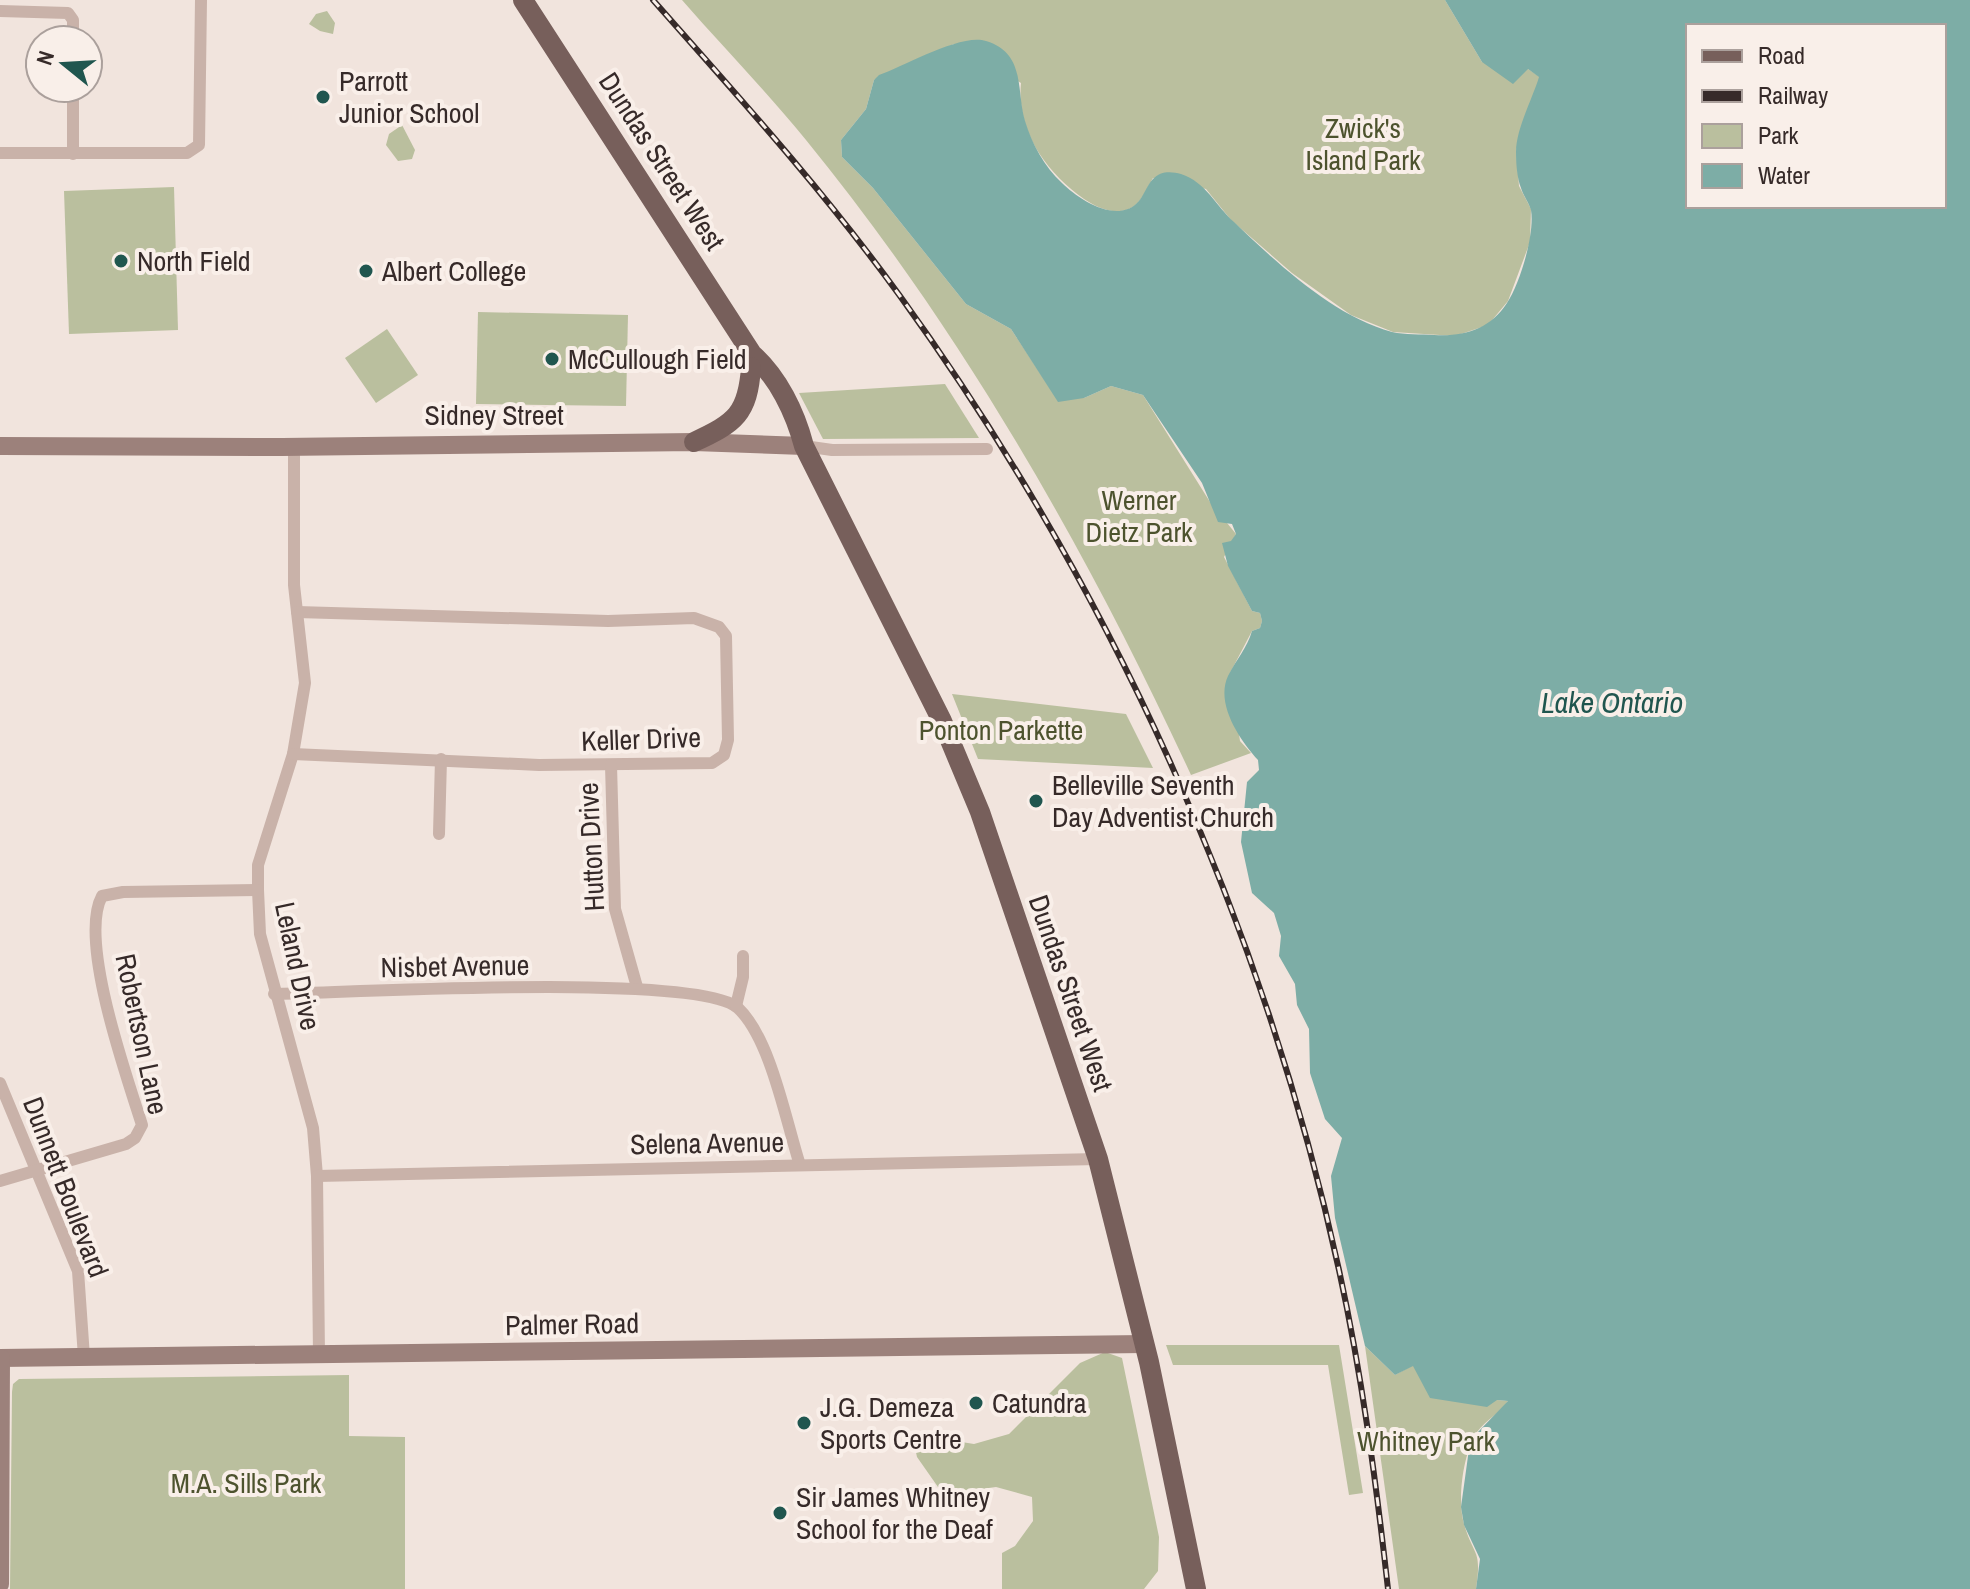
<svg xmlns="http://www.w3.org/2000/svg" width="1970" height="1589" font-family="'Archivo Narrow',sans-serif">
  <style>
    .green { fill: #babf9e }
    .water { fill: #7dada6; fill-rule: evenodd }
    .lines { fill: none; stroke-linecap: round; stroke-linejoin: round }
    .street { stroke: #c9b2a9; stroke-width: 12 }
    .secondary { stroke: #9c817b; stroke-width: 18 }
    .primary { stroke: #775f5b; stroke-width: 20 }
    .rail-casing { stroke: #362a29; stroke-width: 6 }
    .rail { stroke: #f9efe9; stroke-width: 3; stroke-dasharray: 9; stroke-linecap: butt }
    .poi-dot { fill: #20564f; stroke: #f9efe9; stroke-width: 3 }
    .labels { text-anchor: middle; stroke-width: 8; stroke-linejoin: round; paint-order: stroke }
    .poi-label { font-size: 28px; fill: #362a29; stroke: #f9efe9; text-anchor: start }
    .park-label { font-size: 28px; fill: #4d532e; stroke: #f9efe9 }
    .street-label { font-size: 28px; fill: #362a29; stroke: #f9efe9 }
    .water-label { font-size: 30px; font-style: italic; fill: #20564f; stroke: #f9efe9 }
  </style>
  <rect width="100%" height="100%" fill="#f1e4dd"/>
  <g class="green">
    <path d="M682 0H1445L1482 62 1528 69 1540 77 1516 150 1519 186 1531 209 1530 242 1508 301 1488 325 1455 336 1393 332 1351 315 1292 273 1231 220 1206 189 1153 178C1147 188 1142 202 1131 208 1116 216 1097 208 1084 199 1047 173 1016 131 1021 83L954 44 874 80 866 109 841 140 842 157 873 188 966 304 1011 329 1055 396 1084 398 1111 386 1143 395 1210 502 1236 534 1224 557 1252 611 1260 613 1262 621 1260 628 1252 631 1230 673 1240 741 1251 753 1191 775C1088 552 962 331 806 140 767 92 723 47 682 0Z"/>
    <path d="M327 11 335 23 333 34 320 31 309 24 316 14Z"/>
    <path d="M402 125 415 150 412 159 398 161 386 145 389 134Z"/>
    <path d="M174 187 178 330 69 334 64 191Z"/>
    <path d="M478 312 628 315 626 406 476 404Z"/>
    <path d="M387 329 418 375 376 403 345 358Z"/>
    <path d="M945 384 979 438 823 439 799 393Z"/>
    <path d="M952 694 1126 714 1153 768 978 759Z"/>
    <path d="M1166 1345H1339L1363 1493 1349 1495 1328 1365H1173Z"/>
    <path d="M1365 1346 1395 1375 1413 1365 1497 1400 1508 1401C1500 1413 1486 1420 1477 1432 1463 1453 1457 1500 1464 1524 1474 1558 1482 1548 1476 1589H1399Z"/>
    <path d="M1105 1352 1122 1358 1159 1537 1158 1571 1144 1589H1002V1553L1015 1546 1033 1521 1032 1497 996 1487 967 1491 938 1487 917 1457 912 1434 974 1444 1009 1434 1080 1363Z"/>
    <path d="M349 1375V1436L405 1437V1589H10L12 1392 13 1384 19 1379Z"/>
  </g>
  <path class="water" d="M1445 0H1970V1589H1476L1480 1559 1464 1525 1461 1507 1469 1449 1477 1433 1508 1401 1497 1400 1487 1407 1430 1398 1413 1366 1395 1375 1365 1346 1335 1218 1331 1176 1342 1138 1325 1119 1310 1073 1309 1029 1297 1005 1295 984 1279 956 1281 936 1274 913 1252 893 1241 842 1247 782 1259 770 1258 760C1240 740 1215 704 1228 676 1236 660 1247 648 1252 631L1260 628 1262 621 1260 613 1252 611 1228 566 1222 543 1231 541 1236 534 1232 524 1218 522 1202 483 1143 395 1111 386 1084 398 1058 402 1011 329 966 304 873 188 842 157 841 140 866 109 874 80 879 75C905 66 961 33 986 41 1026 53 1016 90 1025 121 1032 144 1044 166 1062 183 1078 199 1115 223 1136 204 1144 197 1146 186 1153 179 1160 171 1171 171 1181 174 1206 182 1216 206 1234 222 1277 263 1333 316 1392 332 1405 335 1421 334 1434 335 1464 337 1490 329 1507 303 1520 283 1535 234 1531 210 1529 203 1523 195 1521 188 1517 178 1516 163 1516 152 1516 129 1532 100 1539 77L1528 69 1513 84 1482 62ZM1688 26H1944V206H1688Z"/>
  <g class="lines">
    <g class="street">
      <path d="M0 11 68 13 73 20V40"/>
      <path d="M73 88V154"/>
      <path d="M0 153H187L199 145 201 0"/>
      <path d="M804 446 832 450 987 449"/>
      <path d="M294 447V585L305 683 293 754 258 865V890L260 934 313 1128 317 1176 319 1355"/>
      <path d="M293 754 539 765 712 763 724 755 728 740 726 636 719 627 694 618 608 621 297 612"/>
      <path d="M611 765 615 909 637 987"/>
      <path d="M439 834 441 759"/>
      <path d="M274 994C347 993 698 972 738 1008 771 1039 786 1122 800 1165"/>
      <path d="M736 1006 743 977V956"/>
      <path d="M0 1083 78 1271 84 1357"/>
      <path d="M317 1176 1098 1159"/>
      <path d="M0 1181 126 1144 135 1138 142 1125C127 1077 78 940 102 896L123 892 258 890"/>
    </g>
    <g class="secondary">
      <path d="M0 446 282 447 694 442 804 446"/>
      <path d="M0 1358 1145 1344"/>
      <path d="M0 1584 1 1358"/>
    </g>
    <g class="primary">
      <path d="M523 0 752 354C778 377 795 412 804 446L942 721 980 812 1098 1159 1149 1362 1196 1589"/>
      <path d="M694 442C735 423 748 414 751 367"/>
    </g>
    <g class="rail-casing">
      <path id="rail" d="M653 0C738 96 824 191 900 296 1109 585 1263 921 1339 1270 1362 1375 1376 1482 1388 1589"/>
    </g>
    <use href="#rail" class="rail"/>
  </g>
  <g class="poi-dot">
    <circle cx="323" cy="97" r="8"/>
    <circle cx="121" cy="261" r="8"/>
    <circle cx="366" cy="271" r="8"/>
    <circle cx="552" cy="359" r="8"/>
    <circle cx="1036" cy="801" r="8"/>
    <circle cx="976" cy="1403" r="8"/>
    <circle cx="804" cy="1423" r="8"/>
    <circle cx="780" cy="1513" r="8"/>
  </g>
  <g class="labels">
    <g class="poi-label">
      <text x="339" y="91">Parrott<tspan x="339" dy="32">Junior School</tspan></text>
      <text x="137" y="271">North Field</text>
      <text x="382" y="281">Albert College</text>
      <text x="568" y="369">McCullough Field</text>
      <text x="1052" y="795">Belleville Seventh<tspan x="1052" dy="32">Day Adventist Church</tspan></text>
      <text x="992" y="1413">Catundra</text>
      <text x="820" y="1417">J.G. Demeza<tspan x="820" dy="32">Sports Centre</tspan></text>
      <text x="796" y="1507">Sir James Whitney<tspan x="796" dy="32">School for the Deaf</tspan></text>
    </g>
    <g class="park-label">
      <text x="1363" y="138">Zwick's<tspan x="1363" dy="32">Island Park</tspan></text>
      <text x="1139" y="510">Werner<tspan x="1139" dy="32">Dietz Park</tspan></text>
      <text x="1001" y="740">Ponton Parkette</text>
      <text x="1426" y="1451">Whitney Park</text>
      <text x="246" y="1493">M.A. Sills Park</text>
    </g>
    <g class="street-label">
      <text transform="translate(662 161) rotate(57)" y="10">Dundas Street West</text>
      <text x="494" y="425">Sidney Street</text>
      <text transform="translate(641 739) rotate(-2)" y="10">Keller Drive</text>
      <text transform="translate(591 847) rotate(-93)" y="10">Hutton Drive</text>
      <text transform="translate(298 966) rotate(78)" y="10">Leland Drive</text>
      <text transform="translate(455 966) rotate(-1)" y="10">Nisbet Avenue</text>
      <text transform="translate(1071 993) rotate(71)" y="10">Dundas Street West</text>
      <text transform="translate(142 1034) rotate(78)" y="10">Robertson Lane</text>
      <text transform="translate(707 1143) rotate(-1)" y="10">Selena Avenue</text>
      <text transform="translate(66 1187) rotate(69)" y="10">Dunnett Boulevard</text>
      <text transform="translate(572 1324) rotate(-1)" y="10">Palmer Road</text>
    </g>
    <g class="water-label">
      <text x="1612" y="713">Lake Ontario</text>
    </g>
  </g>
  <rect x="1686" y="24" width="260" height="184" fill="#f9efe9" stroke="#aba09c" stroke-width="2"/>
  <rect x="1702" y="50" width="40" height="12" fill="#775f5b" stroke="#aba09c" stroke-width="2"/>
  <text x="1758" y="64" font-size="24" fill="#362a29">Road</text>
  <rect x="1702" y="90" width="40" height="12" fill="#362a29" stroke="#aba09c" stroke-width="2"/>
  <text x="1758" y="104" font-size="24" fill="#362a29">Railway</text>
  <rect x="1702" y="124" width="40" height="24" fill="#babf9e" stroke="#aba09c" stroke-width="2"/>
  <text x="1758" y="144" font-size="24" fill="#362a29">Park</text>
  <rect x="1702" y="164" width="40" height="24" fill="#7dada6" stroke="#aba09c" stroke-width="2"/>
  <text x="1758" y="184" font-size="24" fill="#362a29">Water</text>
  <g transform="translate(64 64) rotate(288)"><circle r="38" fill="#f9efe9" stroke="#aba09c" stroke-width="2"/>
  <path d="M0-6L14 30L0 20L-14 30Z" fill="#20564f"/>
  <text y="-12" font-size="22" font-weight="bold" text-anchor="middle" fill="#362a29">N</text>
  </g>
</svg>
